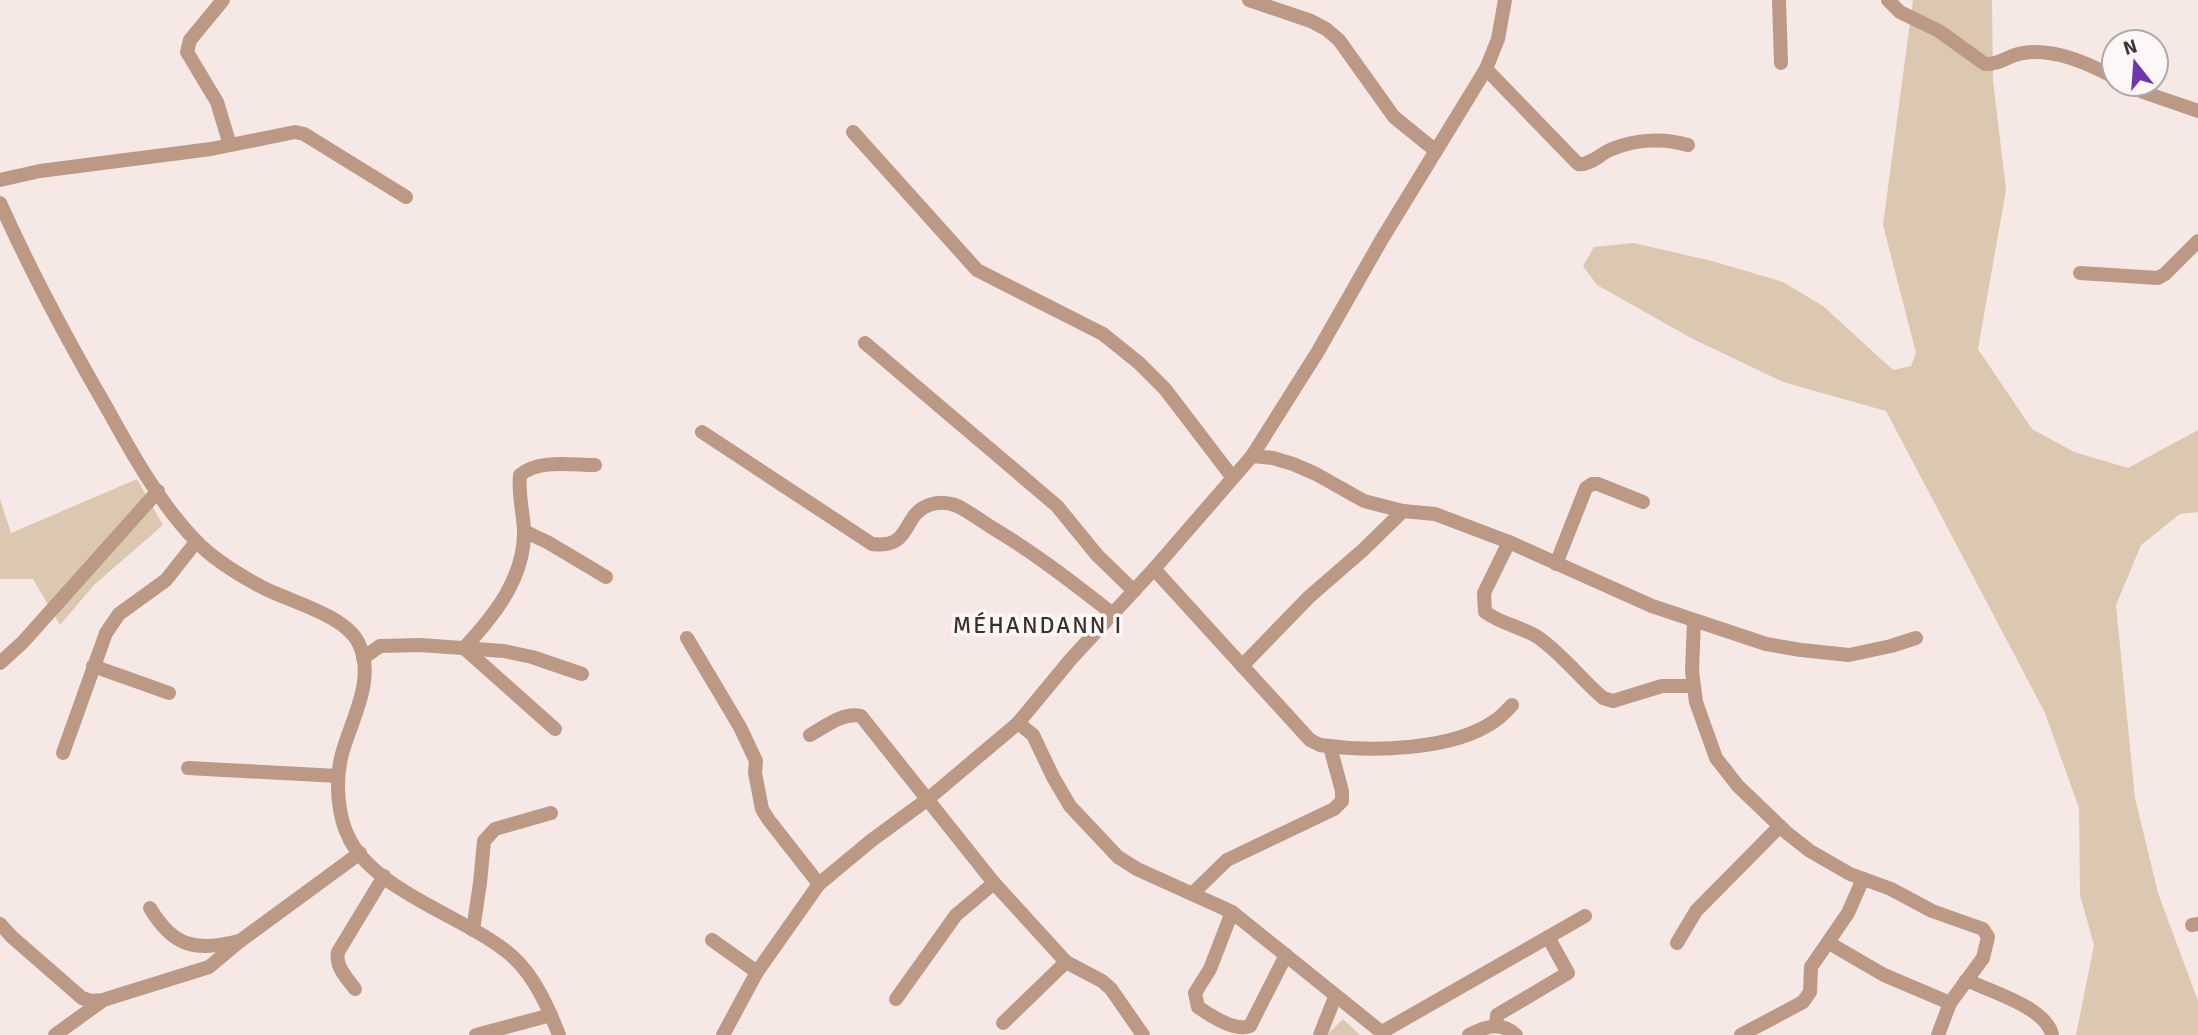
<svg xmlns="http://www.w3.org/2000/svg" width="2198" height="1035" font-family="Signika,sans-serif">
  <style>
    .green { fill: #dcc8b1 }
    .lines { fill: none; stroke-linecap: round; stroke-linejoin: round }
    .minor { stroke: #bb9985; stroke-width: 14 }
    .labels { text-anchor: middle; stroke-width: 7; stroke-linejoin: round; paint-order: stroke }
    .quarter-label { font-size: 23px; letter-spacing: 2px; fill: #3a302e; stroke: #fdf8f7 }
  </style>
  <rect width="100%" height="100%" fill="#f6e9e5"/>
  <g class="green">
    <path d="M1913 0H1992L1993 80 2006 190 1978 349 2032 429 2074 452 2128 468 2198 430V512L2180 514 2141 545 2116 605 2135 798 2158 893 2198 1001V1035H2076L2094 945 2080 895 2079 808 2045 713 1886 411 1783 382 1691 338 1597 285 1583 266 1594 247 1634 243 1712 261 1783 282 1823 306 1893 370 1911 366 1916 353 1883 225Z"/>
    <path d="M137 479 163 525 94 585 60 625 33 579H0V499L11 533Z"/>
    <path d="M1343 1019 1360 1035H1327Z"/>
  </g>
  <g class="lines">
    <g class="minor">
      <path d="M223 0 190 40 187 52 217 102 230 145"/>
      <path d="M1249 0 1311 21 1326 29 1339 40 1394 117 1436 151"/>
      <path d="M1779 0 1781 63"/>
      <path d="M1888 0 1900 12 1939 31 1985 64C1999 65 2009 55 2023 53 2054 48 2087 63 2114 77"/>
      <path d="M1486 69 1578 164C1590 166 1601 153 1612 149 1636 139 1664 138 1688 145"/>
      <path d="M2127 84 2143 92 2198 111"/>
      <path d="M853 132 977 270 1103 334 1139 363 1165 389 1233 478"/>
      <path d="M0 180 40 171 211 149 295 132 304 134 406 197"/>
      <path d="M0 203C32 274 69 343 108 410 132 454 161 505 196 541 213 559 236 573 258 585 286 601 346 614 359 644 376 680 351 720 342 754 335 780 337 816 350 840 378 893 467 917 512 956 535 977 548 1007 559 1035"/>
      <path d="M2080 273 2158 278 2165 274 2198 241"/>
      <path d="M865 343 1057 506 1097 555 1134 591"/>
      <path d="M702 432 872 544C913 549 901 515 929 505 937 502 946 502 955 505 967 510 980 520 991 527 1035 553 1073 583 1113 614"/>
      <path d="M1252 456 1273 458 1293 464 1316 474 1364 501 1403 511 1435 514 1509 542 1652 606 1766 644 1801 650 1849 655 1891 646 1916 638"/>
      <path d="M524 531 549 543 606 577"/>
      <path d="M1509 542 1484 593 1485 612C1501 624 1523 627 1539 638 1563 655 1581 679 1603 698L1613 701 1662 686H1693"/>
      <path d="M1556 564 1586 488 1592 484H1598L1643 502"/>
      <path d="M1154 569 1310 740 1320 745C1370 752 1454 751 1496 720 1502 716 1507 710 1512 705"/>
      <path d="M1694 621 1692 671 1696 702 1716 758 1738 786 1787 833 1810 851 1850 874 1891 889 1932 911 1983 929 1988 937 1983 958 1950 1003 1938 1035"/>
      <path d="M687 638 740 727 756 761 755 773 762 809 768 819 819 884"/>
      <path d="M363 658 380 646 420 645 504 651 532 657 582 674"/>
      <path d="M0 663 23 642 158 491"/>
      <path d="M93 666 169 693"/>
      <path d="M1242 666 1309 597 1363 550 1403 511"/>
      <path d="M1018 723 1033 735 1053 777 1070 806 1118 857 1137 869 1232 912 1385 1035"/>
      <path d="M555 729 464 648C495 615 525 577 524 530 523 511 518 494 520 475 539 459 571 465 595 465"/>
      <path d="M810 735C826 726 843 712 861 716L994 883 1066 962 1102 981 1111 989 1143 1035"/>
      <path d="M63 753 106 633 119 614 166 580 196 542"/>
      <path d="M188 768 338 776"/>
      <path d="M1193 893 1227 860 1334 809 1342 801V791L1330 747"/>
      <path d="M150 908C173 947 196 952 239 941"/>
      <path d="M1232 912 1210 969 1195 993 1198 1007C1211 1016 1235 1032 1250 1026L1286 955"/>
      <path d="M0 924 12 937 82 998 91 1001 103 1000 209 967 240 941 360 853"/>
      <path d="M2192 925 2198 924"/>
      <path d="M473 930 480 883 484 841 495 829 551 813"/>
      <path d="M712 940 757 972"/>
      <path d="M1677 943 1696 911 1780 826"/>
      <path d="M1829 943 1884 975 1950 1003"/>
      <path d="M1966 980C1990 991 2047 1008 2052 1035"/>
      <path d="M355 989C347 978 335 967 338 952L384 876"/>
      <path d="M896 999 956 915 994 883"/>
      <path d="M1003 1023 1066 962"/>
      <path d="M1496 1026 1497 1015 1568 973 1548 937"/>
      <path d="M1382 1032 1585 916"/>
      <path d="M55 1035 102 1001"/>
      <path d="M476 1035 551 1015"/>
      <path d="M723 1035 757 972 819 884 872 840 928 799 1018 723 1071 659 1154 569 1252 456 1317 353 1382 239 1486 69 1498 39 1505 0"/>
      <path d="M1320 1035 1335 997"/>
      <path d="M1469 1035C1486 1026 1501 1021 1516 1035"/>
      <path d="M1741 1035 1803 1002 1810 992 1811 967 1848 913 1863 879"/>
    </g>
  </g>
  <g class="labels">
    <g class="quarter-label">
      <text x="1038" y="633">MÉHANDANN I</text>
    </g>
  </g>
  <g transform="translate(2135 63) rotate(343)"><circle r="33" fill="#fdf8f7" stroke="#afaaa9" stroke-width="2"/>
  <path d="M0-5L12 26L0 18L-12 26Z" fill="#6f37ad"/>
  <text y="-10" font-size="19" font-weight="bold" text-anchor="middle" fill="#3b3635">N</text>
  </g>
</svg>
